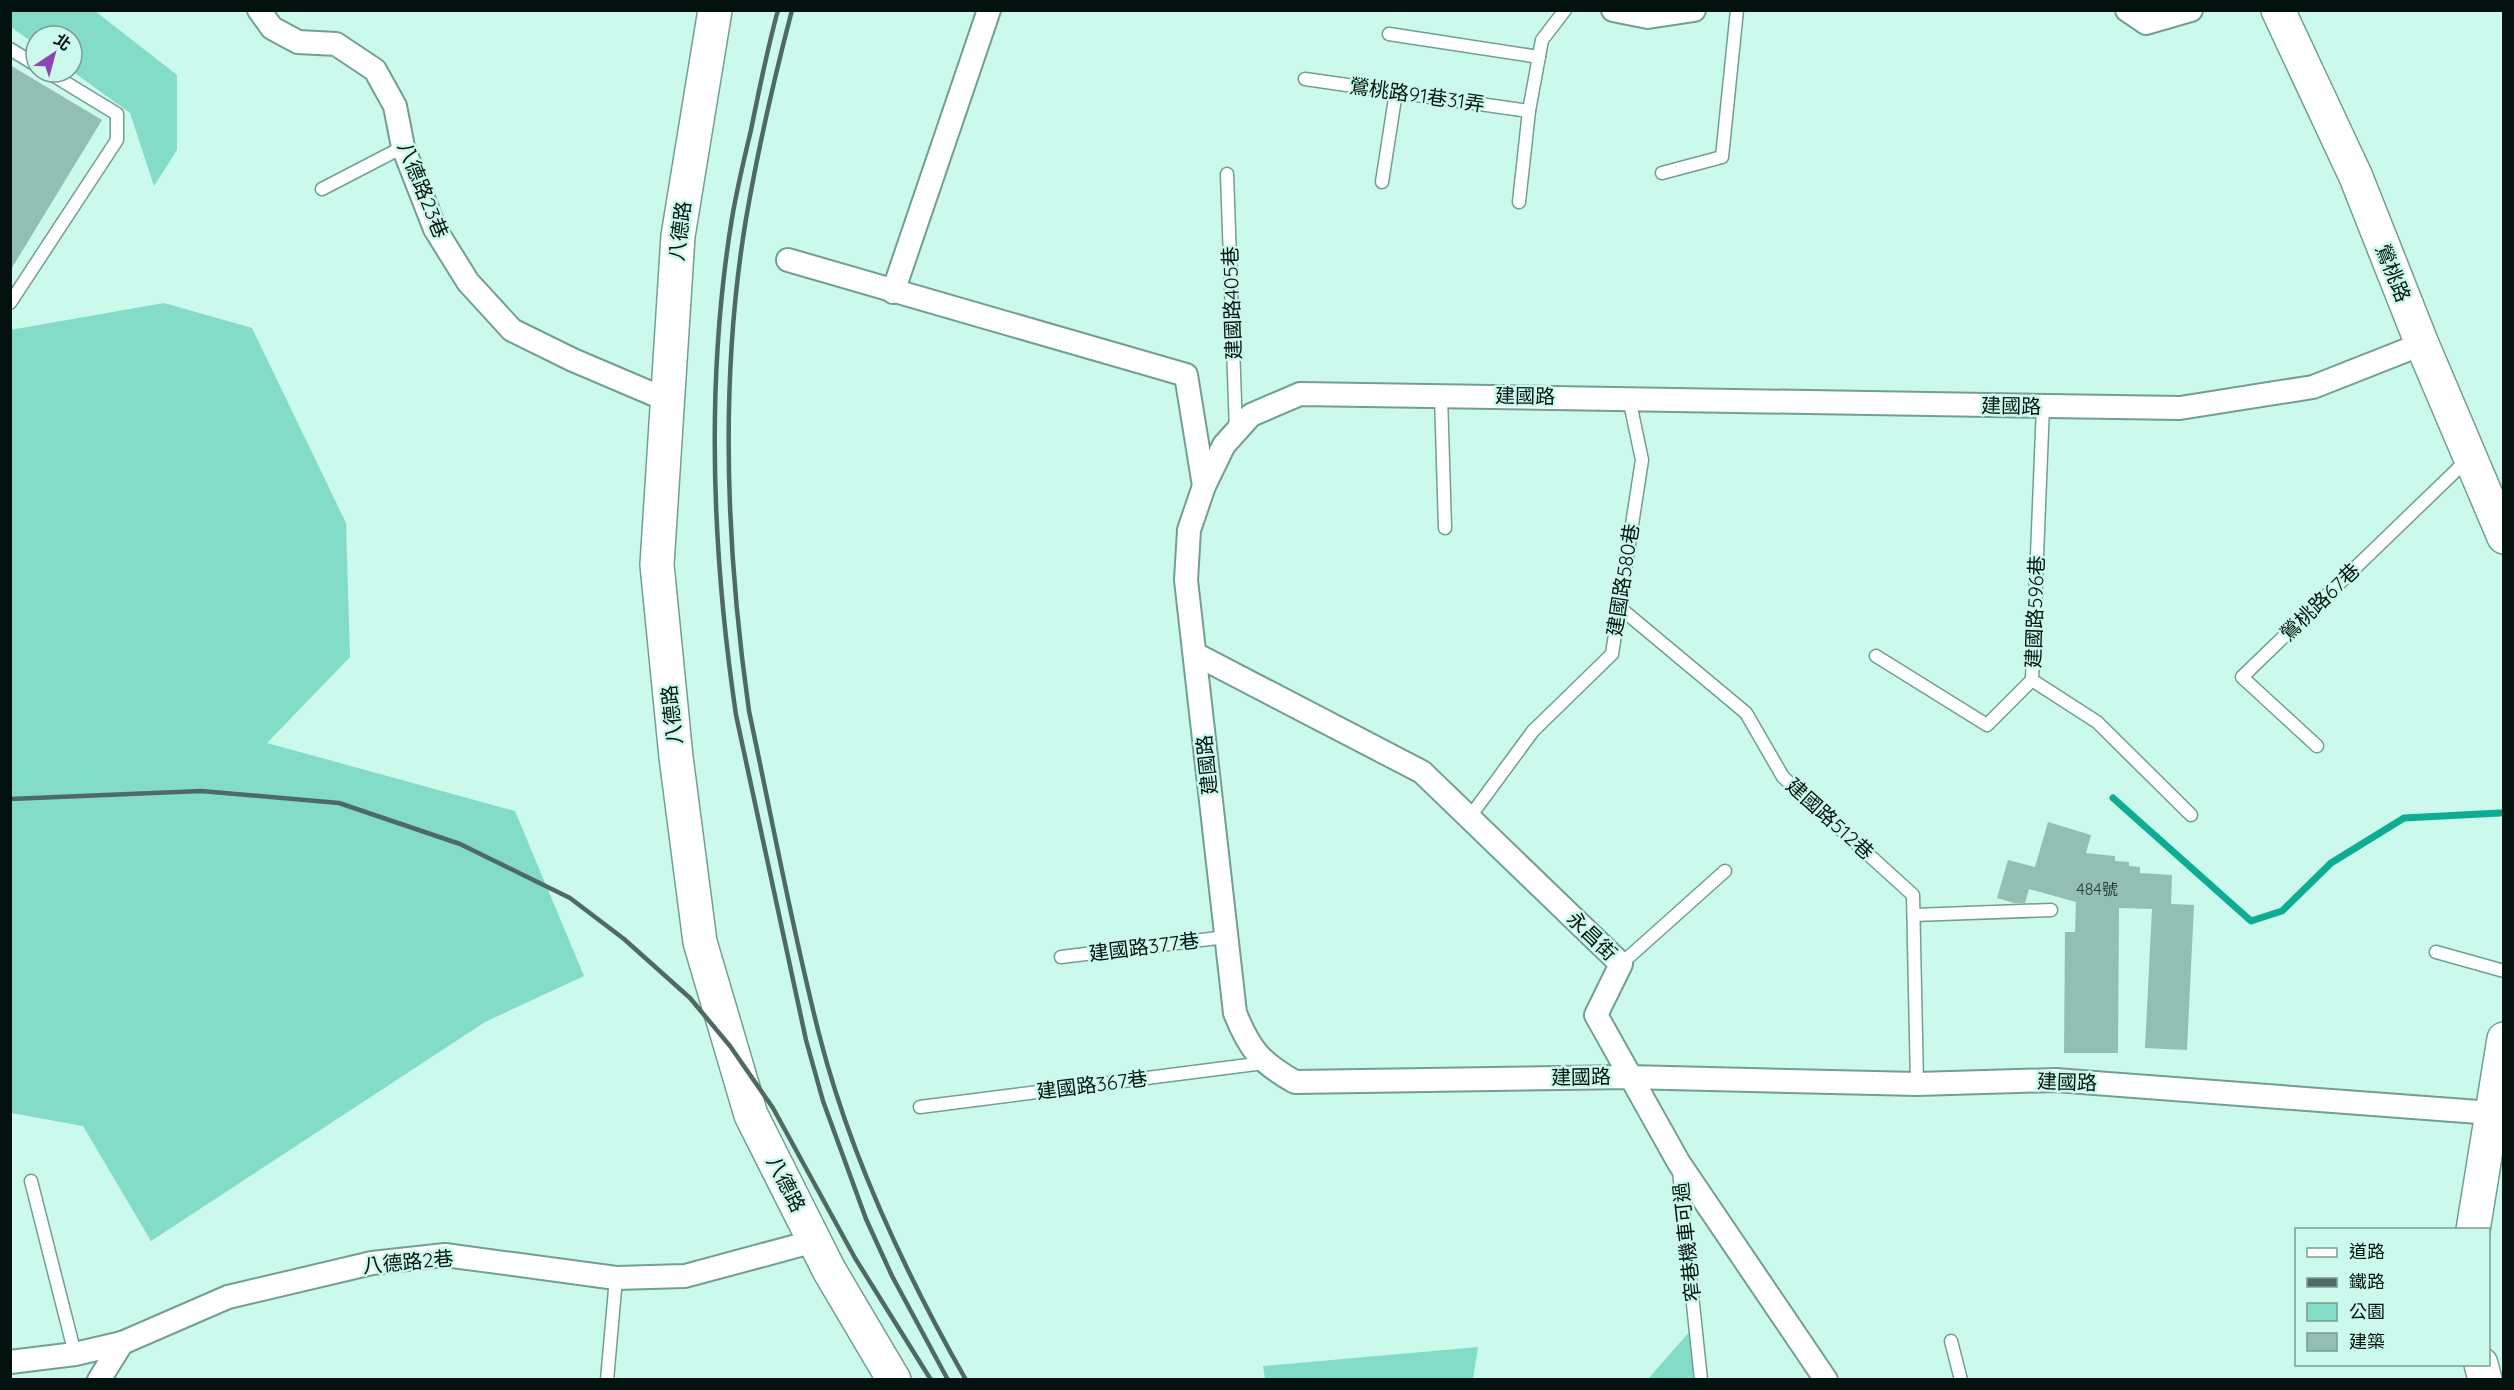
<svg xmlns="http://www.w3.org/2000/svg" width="2514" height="1390" font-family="Quicksand,'Noto Sans TC',sans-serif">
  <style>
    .green { fill: #82dcc6 }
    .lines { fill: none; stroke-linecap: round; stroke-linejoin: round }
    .stream { stroke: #0cad92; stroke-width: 7 }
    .building { fill: #93bfb3 }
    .lane-casing { stroke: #739e93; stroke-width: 15 }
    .street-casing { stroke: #739e93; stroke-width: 26 }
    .secondary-casing { stroke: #739e93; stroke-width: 36 }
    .lane { stroke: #fff; stroke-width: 12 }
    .street { stroke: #fff; stroke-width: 22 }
    .secondary { stroke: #fff; stroke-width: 33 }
    .rail { stroke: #4f6a63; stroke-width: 4.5 }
    .labels { text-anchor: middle; stroke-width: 5; stroke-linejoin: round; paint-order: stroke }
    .number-label { font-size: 16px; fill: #273d37 }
    .street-label { font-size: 20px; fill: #03120e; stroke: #cbf9ec }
  </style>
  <rect width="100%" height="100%" fill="#cbf9ec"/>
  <g class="green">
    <path d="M11 10 95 11 177 75V150L154 186 130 113 72 71V36H36V45L11 27Z"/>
    <path d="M164 303 252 328 346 523 350 657 267 743 515 811 584 976 485 1022 151 1241 83 1126 11 1113 10 330Z"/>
    <path d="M1691 1330 1696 1379H1648Z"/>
    <path d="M1478 1347 1473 1379H1265L1263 1366Z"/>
  </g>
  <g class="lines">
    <path class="stream" d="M2113 798 2251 921 2282 911 2331 863 2404 818 2500 813"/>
  </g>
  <g class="building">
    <path d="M10 65 102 120 10 271Z"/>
    <path d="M2048 822 2091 835 2086 853 2115 856V861L2129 862V866L2140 867V873L2172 875 2171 904 2194 905 2187 1050 2145 1048 2152 909 2119 908 2118 1053H2064L2065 932H2075L2076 902 2029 889 2025 903H2014L1997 898 2008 860 2035 867Z"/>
  </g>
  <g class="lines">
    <g class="lane-casing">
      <g id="lane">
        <path d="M1389 34 1539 57"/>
        <path d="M10 49 36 65"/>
        <path d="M1305 79 1529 111 1542 40 1565 10"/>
        <path d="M1662 173 1722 157 1737 10"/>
        <path d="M1227 174 1236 431"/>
        <path d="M1382 182 1396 92"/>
        <path d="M322 189 403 147"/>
        <path d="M1519 202 1529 111"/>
        <path d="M10 303 117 140V114L48 72"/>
        <path d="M1441 395 1445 528"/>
        <path d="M2043 406 2032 680 2097 722 2191 815"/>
        <path d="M1619 607 1746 713 1783 777 1913 895 1917 1084"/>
        <path d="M1876 656 1987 725 2032 680"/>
        <path d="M2317 746 2242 677 2468 459"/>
        <path d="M1469 818 1533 731 1612 654 1642 460 1629 398"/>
        <path d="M1914 915 2051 910"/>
        <path d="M2436 952 2504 971"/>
        <path d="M1061 957 1226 937"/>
        <path d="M1621 964 1725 871"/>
        <path d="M920 1107 1264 1063"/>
        <path d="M1679 1171 1701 1380"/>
        <path d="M31 1181 75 1354"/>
        <path d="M1951 1341 1961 1380"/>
        <path d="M607 1380 616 1278"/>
      </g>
    </g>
    <g class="street-casing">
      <g id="street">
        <path d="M259 10 272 28 298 42 336 44 375 70 395 106 403 147 435 229 468 282 512 330 573 360 667 400"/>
        <path d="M1613 10 1648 17 1694 10"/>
        <path d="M2127 10 2146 23 2191 10"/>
        <path d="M788 260 1186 375 1204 486"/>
        <path d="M893 292 989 10"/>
        <path d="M2422 344 2313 387 2180 408 1300 394 1251 415 1224 445 1204 486 1189 530 1186 580 1235 1013C1250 1050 1260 1062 1295 1082L1628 1077 1917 1084 2055 1080 2492 1113"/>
        <path d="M1195 654 1422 772 1621 964 1596 1015 1679 1163 1826 1380"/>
        <path d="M10 1362 75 1354 122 1343 228 1297 372 1263 445 1255 616 1278 685 1276 815 1241"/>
        <path d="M99 1380 122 1343"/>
      </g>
    </g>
    <g class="secondary-casing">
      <g id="secondary">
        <path d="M715 10 678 236 657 565 676 757 700 942 751 1115 829 1270 894 1380"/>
        <path d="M2278 10 2356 177 2422 344 2504 537"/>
        <path d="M2473 1230 2504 1039"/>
        <path d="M2481 1364 2485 1380"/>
      </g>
    </g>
    <use href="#lane" class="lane"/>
    <use href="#street" class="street"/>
    <use href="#secondary" class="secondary"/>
    <g class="rail">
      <path d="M778 10C767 50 759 90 751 130 744 159 737 189 732 218 705 383 712 552 736 715L806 1040 823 1101 866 1219 892 1276 948 1380"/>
      <path d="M792 10C774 79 758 149 746 219 719 381 726 549 749 711 772 819 792 928 819 1034 850 1156 904 1271 966 1380"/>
      <path d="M10 799 201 791 339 803 460 844 570 898 624 939 690 998 730 1046 773 1108 855 1258 931 1380"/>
    </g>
  </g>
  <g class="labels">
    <g class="number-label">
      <text x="2097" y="895">484號</text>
    </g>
    <g class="street-label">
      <text transform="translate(1417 95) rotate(8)" y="7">鶯桃路91巷31弄</text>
      <text transform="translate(423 190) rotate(68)" y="7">八德路23巷</text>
      <text transform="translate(680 231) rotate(-83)" y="7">八德路</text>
      <text transform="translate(2393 273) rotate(68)" y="7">鶯桃路</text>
      <text transform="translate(1232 303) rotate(-92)" y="7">建國路405巷</text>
      <text transform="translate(1525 396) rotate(1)" y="7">建國路</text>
      <text transform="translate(2011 406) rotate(1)" y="7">建國路</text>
      <text transform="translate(1623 580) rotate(-81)" y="7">建國路580巷</text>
      <text transform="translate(2320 602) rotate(-44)" y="7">鶯桃路67巷</text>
      <text transform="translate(2035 612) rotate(-88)" y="7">建國路596巷</text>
      <text transform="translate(672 715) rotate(-96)" y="7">八德路</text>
      <text transform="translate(1207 765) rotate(-96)" y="7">建國路</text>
      <text transform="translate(1830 819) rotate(42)" y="7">建國路512巷</text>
      <text transform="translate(1592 936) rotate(44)" y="7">永昌街</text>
      <text transform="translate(1144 947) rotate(-7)" y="7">建國路377巷</text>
      <text transform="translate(1581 1077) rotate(-1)" y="7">建國路</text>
      <text transform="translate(2067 1082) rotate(2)" y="7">建國路</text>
      <text transform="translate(1092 1085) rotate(-7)" y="7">建國路367巷</text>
      <text transform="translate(786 1184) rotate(63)" y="7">八德路</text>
      <text transform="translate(1687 1242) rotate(-96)" y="7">窄巷機車可過</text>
      <text transform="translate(408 1262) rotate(-5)" y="7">八德路2巷</text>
    </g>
  </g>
  <rect width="2514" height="1390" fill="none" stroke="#03120e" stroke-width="24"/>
  <rect x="2295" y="1228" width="195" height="138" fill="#cbf9ec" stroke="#7b9d93" stroke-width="1.5"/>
  <rect x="2307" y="1248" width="30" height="9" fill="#ffffff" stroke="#7b9d93" stroke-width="1.5"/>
  <text x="2349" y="1258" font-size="18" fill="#03120e">道路</text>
  <rect x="2307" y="1278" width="30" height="9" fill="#4f6a63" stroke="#7b9d93" stroke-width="1.5"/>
  <text x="2349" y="1288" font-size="18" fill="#03120e">鐵路</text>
  <rect x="2307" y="1303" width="30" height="18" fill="#82dcc6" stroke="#7b9d93" stroke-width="1.5"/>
  <text x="2349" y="1318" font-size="18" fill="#03120e">公園</text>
  <rect x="2307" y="1333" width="30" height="18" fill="#93bfb3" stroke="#7b9d93" stroke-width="1.5"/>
  <text x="2349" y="1348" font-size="18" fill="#03120e">建築</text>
  <g transform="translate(54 54) rotate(36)"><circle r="28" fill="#cbf9ec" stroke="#7b9d93" stroke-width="1.5"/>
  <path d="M0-4.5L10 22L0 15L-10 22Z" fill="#8f43b4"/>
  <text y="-9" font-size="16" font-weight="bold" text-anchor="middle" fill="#03120e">北</text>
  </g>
</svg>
